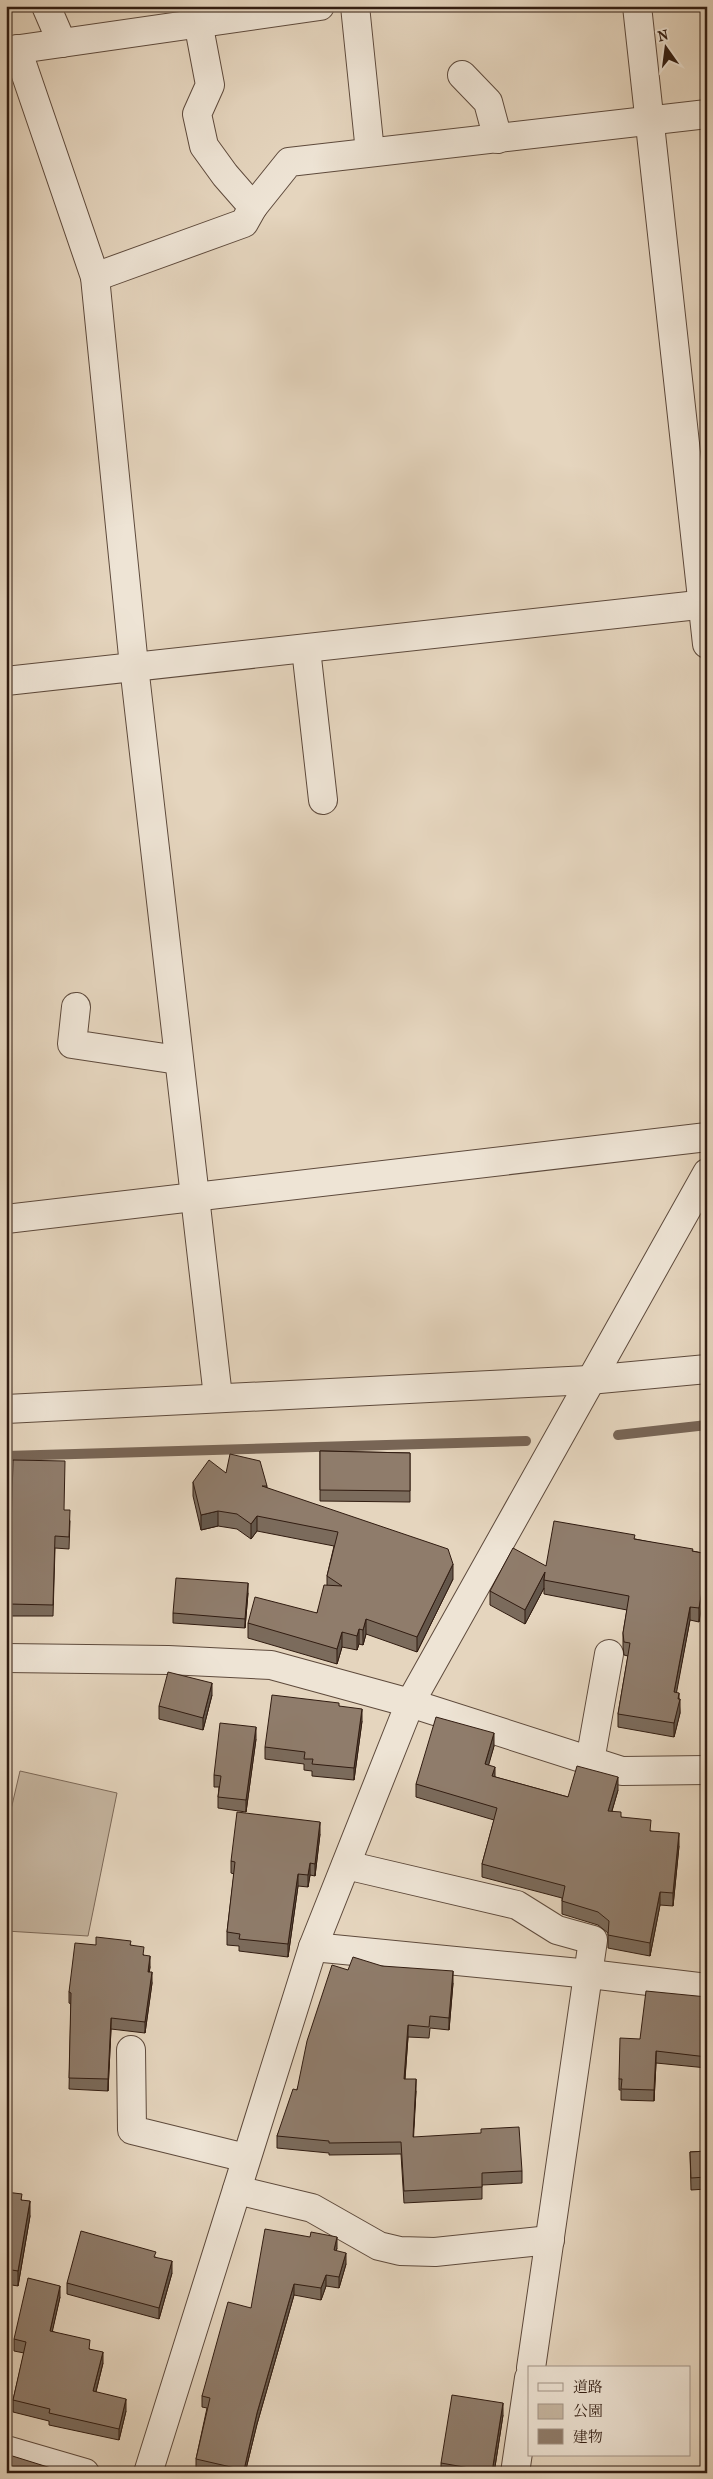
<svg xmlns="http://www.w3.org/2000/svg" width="713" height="2479" font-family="'IM FELL French Canon','Noto Serif JP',serif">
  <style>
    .green { fill: #c6b6a1; stroke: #7c6959 }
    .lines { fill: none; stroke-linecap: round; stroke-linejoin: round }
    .stream { stroke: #786555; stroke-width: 10 }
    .minor-casing { stroke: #5e4a3c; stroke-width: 30 }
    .minor { stroke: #eee4d5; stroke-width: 28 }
    .wall { fill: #7b6b5c; stroke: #311c11 }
    .shaded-wall { fill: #64574b; stroke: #311c11 }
    .building { fill: #8f7c6b; stroke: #311c11 }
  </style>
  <rect width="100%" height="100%" fill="#e5d5be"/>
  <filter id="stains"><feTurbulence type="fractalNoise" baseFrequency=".004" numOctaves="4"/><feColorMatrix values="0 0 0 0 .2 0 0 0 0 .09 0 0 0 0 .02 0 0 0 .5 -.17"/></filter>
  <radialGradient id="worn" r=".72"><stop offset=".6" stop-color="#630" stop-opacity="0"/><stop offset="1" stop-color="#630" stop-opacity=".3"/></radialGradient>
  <path class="green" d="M20 1771 117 1793 88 1936 6 1931V1831Z"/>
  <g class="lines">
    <g class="stream">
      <path d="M618 1435 707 1425"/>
      <path d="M6 1456 526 1441"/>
    </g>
    <g class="minor-casing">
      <g id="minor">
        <path d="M46 6 62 43"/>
        <path d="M195 6 210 85 197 114 204 146 225 175 253 207"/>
        <path d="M355 6 370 152"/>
        <path d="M637 6 707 644"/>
        <path d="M17 49 95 277 134 666 218 1397"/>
        <path d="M6 51 320 6"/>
        <path d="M462 75 488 102 498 139"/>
        <path d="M95 277 244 223 253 207 289 162 707 114"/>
        <path d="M306 649 323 800"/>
        <path d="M6 681 707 604"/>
        <path d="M76 1007 72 1044 178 1060"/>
        <path d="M6 1219 707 1137"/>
        <path d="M6 1409 589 1380 707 1369"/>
        <path d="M6 1658 168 1660 271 1665 410 1703 622 1771 707 1770"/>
        <path d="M590 1761 609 1654"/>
        <path d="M346 1865 517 1905 557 1930 593 1940 531 2368"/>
        <path d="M313 1947 590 1974 707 1988"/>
        <path d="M131 2050 132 2130 246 2158"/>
        <path d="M237 2190 312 2208 379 2246 400 2251 435 2252 550 2240"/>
        <path d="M6 2450 85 2473"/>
        <path d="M148 2473 313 1947 410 1703 707 1173"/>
        <path d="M515 2473 529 2378"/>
      </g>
    </g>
    <use href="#minor" class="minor"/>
  </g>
  <g class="wall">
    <path d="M320 1451 410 1453V1502L320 1501Z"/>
    <path d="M226 1473 267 1486V1488L453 1579 417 1652 366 1634 363 1645 359 1644 357 1650 342 1647 337 1664 248 1638V1623L317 1613 327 1585V1576L334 1546 257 1531 251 1539 237 1529 218 1526 201 1530 193 1496V1482Z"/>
    <path d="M64 1510 70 1521 69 1549 55 1548 53 1616H9V1604Z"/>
    <path d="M635 1539 707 1554 699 1622 690 1620 676 1692 679 1699 680 1713 674 1737 618 1727V1714L628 1656 624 1655 623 1647V1633L627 1610 544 1594V1588L525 1624 490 1605V1591L546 1566Z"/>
    <path d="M248 1593 245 1628 173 1623V1613Z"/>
    <path d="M212 1695 203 1730 159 1719V1706Z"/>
    <path d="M339 1706 362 1721 354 1780 312 1776V1771L304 1770V1764L265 1759V1747Z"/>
    <path d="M256 1739 246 1812 218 1808V1797L219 1787H214V1775Z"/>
    <path d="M494 1746 488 1765 495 1777 568 1797 618 1790 612 1811 621 1817 651 1831 679 1846 673 1906 660 1905 650 1956 608 1948V1933L598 1925 562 1914V1898L482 1877V1864L494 1820 416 1797V1784Z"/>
    <path d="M320 1834 315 1876 310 1875 308 1887 298 1886 288 1957 239 1951V1946L227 1945V1932L234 1874 231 1873V1861Z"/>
    <path d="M96 1945H131L144 1955 150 1967 149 1972 152 1983 145 2033 111 2029 108 2091 69 2089 71 2004 69 2003V1992Z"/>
    <path d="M382 1966 453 1983 449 2030 430 2028 429 2038 408 2037 405 2079 416 2091 413 2137 522 2171V2183L482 2185V2199L404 2203 401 2154 329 2155V2153L277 2148V2136L348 1970Z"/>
    <path d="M707 1997V2068L656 2063 654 2101 621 2100V2090H619V2079L640 2039Z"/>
    <path d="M707 2151V2189L691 2190 690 2152Z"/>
    <path d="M6 2192 22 2200 30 2216 18 2286 6 2284Z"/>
    <path d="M310 2237 337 2248 336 2251 346 2264 339 2288 326 2286 321 2300 294 2295 257 2424 245 2473H209L196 2470V2459L207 2408 202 2407V2396L251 2308Z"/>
    <path d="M156 2257 172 2273 159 2319 67 2294V2283Z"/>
    <path d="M60 2297 52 2331 90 2349 103 2363 96 2392 126 2411 119 2440 49 2425V2421L13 2412V2400L24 2353 14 2351V2339Z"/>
    <path d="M503 2415 494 2473H441V2463Z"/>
  </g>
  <g class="shaded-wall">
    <path d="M218 1511V1526L201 1530V1515Z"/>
    <path d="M257 1516V1531L251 1539V1524Z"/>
    <path d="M707 1562V1576L699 1622V1608Z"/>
    <path d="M453 1564V1579L417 1652V1637Z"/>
    <path d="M545 1572 544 1580V1588L525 1624V1610Z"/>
    <path d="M248 1583V1593L245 1628V1619Z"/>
    <path d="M690 1607V1620L674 1706V1692Z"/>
    <path d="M366 1619V1634L363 1645V1630Z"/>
    <path d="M359 1629V1644L357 1650V1636Z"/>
    <path d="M342 1632V1647L337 1664V1649Z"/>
    <path d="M212 1683V1695L203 1730V1718Z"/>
    <path d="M679 1693V1703L680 1699V1713L674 1737V1723Z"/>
    <path d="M362 1709V1721L354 1780V1768Z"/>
    <path d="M256 1727V1739L246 1812V1800Z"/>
    <path d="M494 1733V1746L485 1778V1764Z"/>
    <path d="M495 1767V1780L492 1776Z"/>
    <path d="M618 1777V1790L608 1824V1811Z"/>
    <path d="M320 1822V1834L315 1876V1864Z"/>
    <path d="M679 1833V1846L673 1906V1893Z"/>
    <path d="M310 1863V1875L308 1887V1875Z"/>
    <path d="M298 1874V1886L288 1957V1944Z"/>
    <path d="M660 1892V1905L650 1956V1943Z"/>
    <path d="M150 1956V1967L148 1983V1972Z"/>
    <path d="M453 1971V1983L449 2030V2018Z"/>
    <path d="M152 1972V1983L145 2033V2022Z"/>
    <path d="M111 2018V2029L108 2091V2079Z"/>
    <path d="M408 2025V2037L404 2090V2079Z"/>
    <path d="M656 2051V2063L654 2101V2090Z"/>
    <path d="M416 2079V2091L413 2148V2137Z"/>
    <path d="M30 2201V2216L18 2286V2271Z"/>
    <path d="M337 2237V2248L334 2261V2250Z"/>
    <path d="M346 2253V2264L339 2288V2277Z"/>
    <path d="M172 2261V2273L159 2319V2308Z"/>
    <path d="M326 2275V2286L321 2300V2288Z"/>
    <path d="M294 2284V2295L257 2424 245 2473H244V2470L257 2413Z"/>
    <path d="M60 2286V2297L50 2342V2331Z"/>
    <path d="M103 2352V2363L93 2403V2391Z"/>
    <path d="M126 2399V2411L119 2440V2429Z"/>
    <path d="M503 2403V2415L494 2473H492Z"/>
  </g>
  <g class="building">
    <path d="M320 1451 410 1453V1491L320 1490Z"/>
    <path d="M230 1454 260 1461 267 1486H262L448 1549 453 1564 417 1637 366 1619 363 1630 359 1629 357 1636 342 1632 337 1649 248 1623 255 1597 317 1613 324 1585 342 1586 327 1576 338 1532 257 1516 251 1524 237 1514 218 1511 201 1515 193 1482 209 1460 226 1473Z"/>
    <path d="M13 1460 65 1461 64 1510H70L69 1537 55 1536 53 1605 9 1604Z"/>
    <path d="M554 1521 635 1535 634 1539 693 1549 692 1551 707 1554V1562L699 1608 690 1607 674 1692 679 1693 678 1699H680L674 1723 618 1714 630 1643 624 1642 623 1633 629 1596 544 1580 545 1572 525 1610 490 1591 513 1548 546 1566Z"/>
    <path d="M176 1578 248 1583 245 1619 173 1613Z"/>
    <path d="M168 1672 212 1683 203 1718 159 1706Z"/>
    <path d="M272 1695 339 1703V1706L362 1709 354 1768 312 1764 313 1759H304L305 1752 265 1747Z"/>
    <path d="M436 1717 494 1733 485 1764 495 1767 492 1776 568 1797 577 1766 618 1777 608 1811 621 1812V1817L651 1820 650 1831 679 1833 673 1893 660 1892 650 1943 608 1935 609 1921 598 1912 562 1901 565 1886 482 1864 497 1808 416 1784Z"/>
    <path d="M220 1723 256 1727 246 1800 218 1797 221 1776 214 1775Z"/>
    <path d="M237 1812 320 1822 315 1864 310 1863 308 1875 298 1874 288 1944 239 1939 240 1934 227 1932 235 1862 231 1861Z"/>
    <path d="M96 1937 131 1941 130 1945 144 1947 143 1955 150 1956 148 1972H152L145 2022 111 2018 108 2079 69 2078 71 1993 69 1992 75 1943 96 1945Z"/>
    <path d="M353 1957 382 1966 453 1971 449 2018 430 2016 429 2027 408 2025 404 2079H416L413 2137 481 2133V2129L519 2127 522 2171 482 2173V2187L404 2191 401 2142 329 2143V2141L277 2136 293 2089 297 2090 307 2041 332 1965 348 1970Z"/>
    <path d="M646 1991 707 1997V2057L656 2051 654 2090 621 2089 622 2079H619L620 2038 640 2039Z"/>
    <path d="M707 2151V2177L691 2178 690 2152Z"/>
    <path d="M6 2192 22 2194 21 2200 30 2201 18 2271 6 2269Z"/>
    <path d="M265 2229 310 2237 311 2232 337 2237 334 2250 346 2253 339 2277 326 2275 321 2288 294 2284 257 2413 244 2470 196 2459 210 2398 202 2396 228 2302 251 2308Z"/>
    <path d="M81 2231 156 2252 154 2257 172 2261 159 2308 67 2283Z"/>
    <path d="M28 2278 60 2286 50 2331 90 2340 89 2349 103 2352 93 2391 126 2399 119 2429 49 2413 50 2409 13 2400 26 2342 14 2339Z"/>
    <path d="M452 2395 503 2403 492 2472 441 2463Z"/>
    <path d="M6 2454 67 2473H6Z"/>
  </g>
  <rect width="713" height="2479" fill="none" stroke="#e5d5be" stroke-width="25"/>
  <rect x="8" y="8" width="698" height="2464" fill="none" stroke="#311c11" stroke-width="2.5"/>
  <rect x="12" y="12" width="688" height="2454" fill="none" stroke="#311c11"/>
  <rect x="528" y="2366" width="162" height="90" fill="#eee4d5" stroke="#a29487"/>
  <rect x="538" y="2383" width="25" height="8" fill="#eee4d5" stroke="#a29487"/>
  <text x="573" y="2392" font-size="15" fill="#311c11">道路</text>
  <rect x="538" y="2404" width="25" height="15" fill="#c6b6a1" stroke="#a29487"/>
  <text x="573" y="2416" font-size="15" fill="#311c11">公園</text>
  <rect x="538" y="2429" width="25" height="15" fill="#8f7c6b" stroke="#a29487"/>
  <text x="573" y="2442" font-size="15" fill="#311c11">建物</text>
  <g transform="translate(666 48) rotate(346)" stroke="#eee4d5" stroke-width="4" paint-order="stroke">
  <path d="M0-4L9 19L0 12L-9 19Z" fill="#311c11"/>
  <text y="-8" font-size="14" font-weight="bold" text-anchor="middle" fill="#311c11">N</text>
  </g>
  <rect width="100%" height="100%" filter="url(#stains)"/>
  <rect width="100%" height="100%" fill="url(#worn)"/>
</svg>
